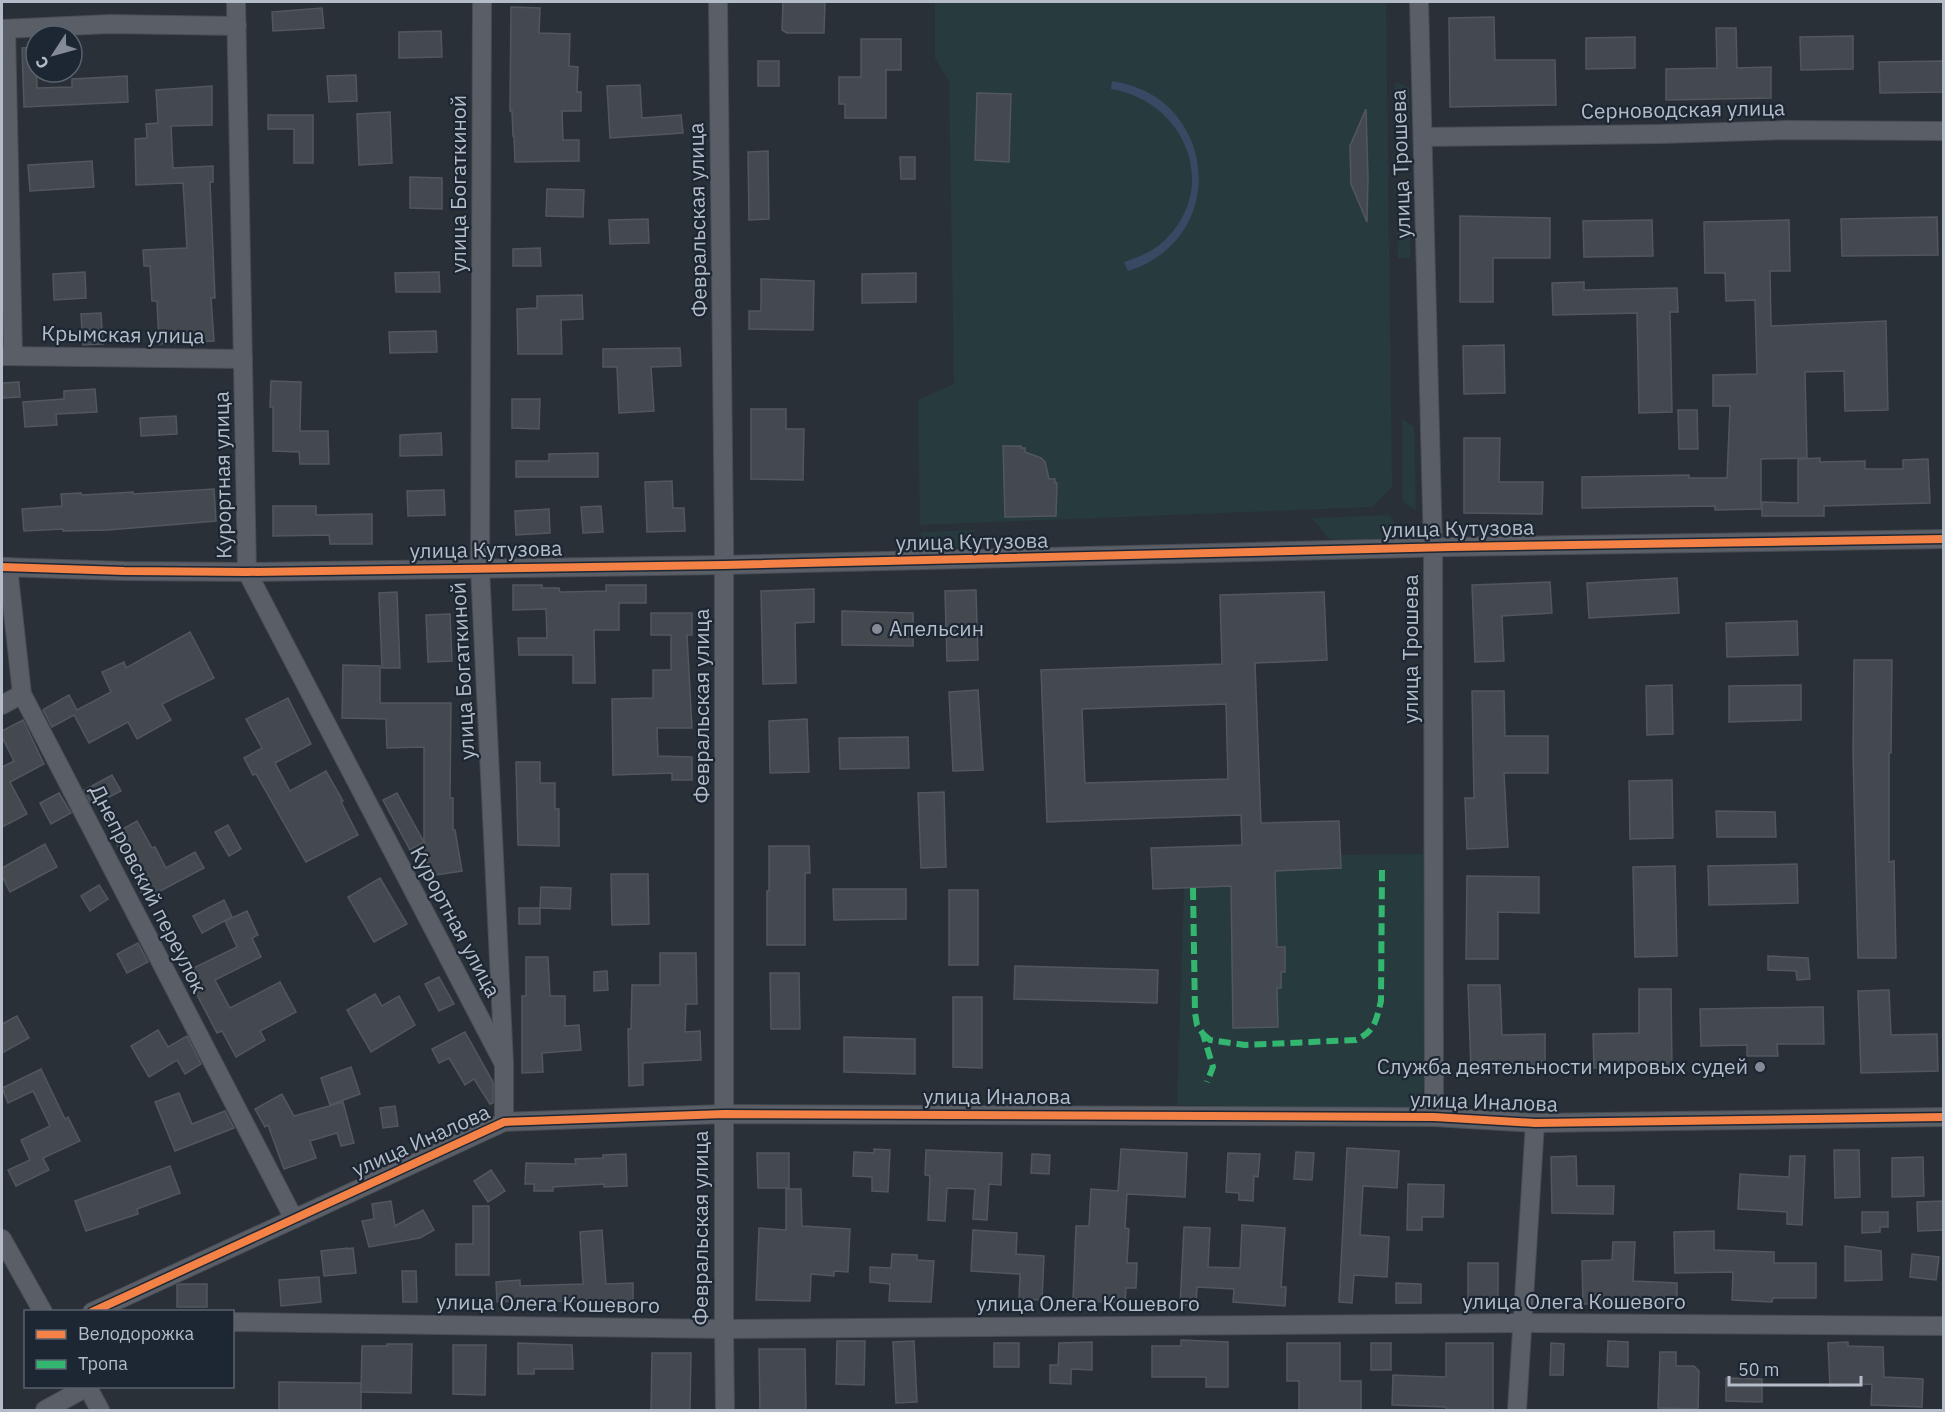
<svg xmlns="http://www.w3.org/2000/svg" width="1945" height="1412" font-family="'IBM Plex Sans',sans-serif">
  <style>
    .green { fill: #273a3e }
    .water { fill: #384963 }
    .building { fill: #444950; stroke: #52575f; stroke-width: 1.5; fill-rule: evenodd }
    .lines { fill: none; stroke-linecap: round; stroke-linejoin: round }
    .minor-casing { stroke: #484c53; stroke-width: 20 }
    .minor { stroke: #5a5e66; stroke-width: 18 }
    .quiet { stroke: #33b770; stroke-width: 6; stroke-dasharray: 12 6; stroke-linecap: butt }
    .cycleway-casing { stroke: #1d2633; stroke-width: 11 }
    .cycleway { stroke: #f48246; stroke-width: 8 }
    .poi-dot { fill: #848b96; stroke: #1d2633; stroke-width: 2 }
    .labels { text-anchor: middle; stroke-width: 4.5; stroke-linejoin: round; paint-order: stroke }
    .street-label { font-size: 21px; fill: #b4bcc9; stroke: #1d2633 }
    .poi-label { font-size: 21px; fill: #b4bcc9; stroke: #1d2633; text-anchor: start }
  </style>
  <rect width="100%" height="100%" fill="#2a3038"/>
  <g class="green">
    <path d="M935 2H1386L1392 487 1372 507 920 525 918 400 954 384 949 81 935 58Z"/>
    <path d="M1395 82 1409 87V125H1395Z"/>
    <path d="M1397 213H1410V258H1398Z"/>
    <path d="M1402 419 1414 426 1416 510 1403 502Z"/>
    <path d="M1390 515 1396 529 1390 541 1329 539 1312 518Z"/>
    <path d="M975 530 958 548H919L921 532Z"/>
    <path d="M1423 854 1425 1073C1424 1089 1422 1104 1406 1110L1177 1105 1184 888 1212 856Z"/>
  </g>
  <path class="water" d="M1112 81C1218 96 1231 239 1128 271L1124 262C1139 257 1152 252 1164 241 1221 187 1185 101 1111 89Z"/>
  <g class="building">
    <path d="M783 2H825L824 33H787L782 30Z"/>
    <path d="M511 7 540 8 539 33 570 34 569 66 578 67 577 92H581V111H562L563 140H579V161L515 162 514 136H513L512 111H510Z"/>
    <path d="M322 8 324 28 273 31 272 12Z"/>
    <path d="M1494 17 1495 60H1555L1556 105 1450 107 1449 18Z"/>
    <path d="M1716 28H1736L1737 68 1771 67V98L1666 100V69L1717 68Z"/>
    <path d="M441 31 442 57 399 58V32Z"/>
    <path d="M1853 36V69L1801 70 1800 37Z"/>
    <path d="M1635 37V68L1586 69V38Z"/>
    <path d="M861 39H901V70H886V118H845V104H839V77H861Z"/>
    <path d="M36 47 37 88 72 87V79L127 76 128 102 24 107 22 48Z"/>
    <rect x="758" y="61" width="21" height="25"/>
    <path d="M1944 61V92L1880 93 1879 62Z"/>
    <path d="M356 75 357 101 329 102 327 76Z"/>
    <path d="M640 85 642 118 681 115 683 133 610 138 607 86Z"/>
    <path d="M212 86V125L171 126 173 168 213 166V182H210L215 298H211L214 341 159 344 157 301H152L150 266H144L143 250 187 248 183 183 136 185 135 139 147 138 146 124 158 123 156 90Z"/>
    <path d="M977 93 1011 94 1009 162 975 160Z"/>
    <path d="M1366 109 1368 178 1367 222 1351 184 1350 146Z"/>
    <path d="M390 112 392 163 359 165 357 114Z"/>
    <path d="M268 115H313V163H294V129H268Z"/>
    <path d="M768 151 769 219 749 220 748 152Z"/>
    <path d="M900 157H915V179H901Z"/>
    <path d="M92 161 94 187 30 191 28 165Z"/>
    <path d="M410 177 442 178V209L410 208Z"/>
    <path d="M547 189 584 190 583 217 546 216Z"/>
    <path d="M1460 216 1550 218V258H1493V302H1460Z"/>
    <path d="M1937 217 1938 255 1842 256 1841 219Z"/>
    <path d="M648 219 649 243 610 244 609 220Z"/>
    <path d="M1652 220 1653 256 1584 257 1583 221Z"/>
    <path d="M1789 220 1790 271H1770L1771 326 1886 321 1888 410 1845 411 1844 371 1805 372 1807 458 1761 459V509L1715 510V506L1582 508V477L1689 475V478H1727L1730 406H1713V375L1757 374 1755 300 1726 301 1725 273H1705L1704 222Z"/>
    <path d="M540 248 541 266H513V249Z"/>
    <path d="M85 272 86 298 54 300 53 274Z"/>
    <path d="M439 272 440 292H396L395 273Z"/>
    <path d="M916 273V302L862 303V274Z"/>
    <path d="M761 279 814 281 813 330 749 329V311H761Z"/>
    <path d="M1584 282V290L1677 288 1678 312H1670L1672 412 1639 413 1637 313 1553 315 1552 283Z"/>
    <path d="M582 295 583 319 561 320 562 354H518L517 309 537 308V296Z"/>
    <path d="M101 313 103 344 83 345 81 314Z"/>
    <path d="M436 331 437 352 390 353 389 332Z"/>
    <path d="M1504 345 1505 393 1464 394 1463 346Z"/>
    <path d="M680 348 681 366 651 367 654 411 619 413 617 367H603V349Z"/>
    <path d="M271 381 301 382 300 431H328L329 464H300L299 452 273 451V407H270Z"/>
    <path d="M19 382 20 397 2 398V383Z"/>
    <path d="M95 389 97 412 56 414 57 425 25 427 23 402 64 399V391Z"/>
    <path d="M512 399H540L539 429 512 428Z"/>
    <path d="M751 409H786V429H804L803 480 751 479Z"/>
    <path d="M1678 410H1697L1698 449H1679Z"/>
    <path d="M176 416 177 434 141 436 140 418Z"/>
    <path d="M441 433 442 455 400 456V435Z"/>
    <path d="M1464 438H1500L1499 482H1543L1542 514 1464 513Z"/>
    <path d="M1003 446H1021V448H1025V452L1041 458 1045 462 1049 479H1055V483H1057L1056 516 1005 517Z"/>
    <path d="M598 453V477H516V461H549V454Z"/>
    <path d="M1820 458V462L1865 461V469H1903V460L1928 459 1930 503 1824 506V516H1762V502L1798 503V459Z"/>
    <path d="M672 481 673 508H684L685 531 647 532 645 482Z"/>
    <path d="M214 489 216 521 108 530 63 531V529L24 531 22 509 62 506 61 494 81 493 82 495 133 492V494Z"/>
    <path d="M444 490 445 515 408 516 407 491Z"/>
    <path d="M273 506H316V515L372 514V544H330L329 535 273 536Z"/>
    <path d="M601 506 603 532 583 533 581 507Z"/>
    <path d="M549 509 550 533 516 535 515 511Z"/>
    <path d="M1677 578 1679 613 1589 618 1587 583Z"/>
    <path d="M1550 582 1552 613 1502 616 1504 661 1475 662 1472 585Z"/>
    <path d="M513 585H542V588H559L560 592 606 591V585H646V603H619V630H594L595 683H573V655H519L518 638H547L546 609 513 610Z"/>
    <path d="M814 589V622L795 623 796 683 763 684 761 591Z"/>
    <path d="M976 590 978 660 947 661 945 591Z"/>
    <path d="M397 592 400 668H382L379 593Z"/>
    <path d="M1324 592 1327 660 1255 663 1261 823 1339 821 1341 868 1275 871 1277 947H1285V972H1281V988H1277L1278 1027 1233 1028 1231 886 1153 889 1151 848 1242 845 1241 815 1047 822 1041 670 1222 664 1220 595ZM1226 704 1228 779 1085 783 1082 709Z"/>
    <path d="M842 611 913 613V646L842 645Z"/>
    <path d="M651 613H692V635H687L692 728H657L658 756 692 757V780H672V773L613 775 612 699 653 698V670H671V635H651Z"/>
    <path d="M450 614 452 661 428 662 426 615Z"/>
    <path d="M1797 621 1798 655 1727 657 1726 623Z"/>
    <path d="M190 632 214 678 162 704 171 720 137 739 128 722 89 743 74 715 52 727 43 710 44 709 69 695 77 710 111 692 102 672 124 662 126 668Z"/>
    <path d="M1854 660H1892L1891 753H1889V862L1894 861 1896 958H1858L1853 753Z"/>
    <path d="M343 665 380 666V703H451L450 798H453V830H455L462 871 429 876 424 840V747L387 748 386 719 342 718Z"/>
    <path d="M1672 685 1673 734 1647 735 1646 686Z"/>
    <path d="M1801 685V720L1729 722V686Z"/>
    <path d="M978 690 983 770 953 771 949 692Z"/>
    <path d="M1472 691H1504L1505 736H1548V773H1504L1508 847 1467 849 1465 798H1474Z"/>
    <path d="M288 698 311 744 275 763 290 791 326 771 343 801 341 802 358 835 306 862 256 774 253 775 244 758 262 748 246 719Z"/>
    <path d="M807 719 809 772 770 773 769 721Z"/>
    <path d="M23 720 44 764 10 782 27 814 2 827V767L14 761 2 737V731Z"/>
    <path d="M908 737 909 768 840 769 839 738Z"/>
    <path d="M516 762H540V783H555V809H559V846L518 845Z"/>
    <path d="M112 775 121 791 94 805 93 802 91 803 84 790Z"/>
    <path d="M1672 780 1673 838 1630 839 1629 781Z"/>
    <path d="M944 792 946 867 921 868 918 793Z"/>
    <path d="M59 793 71 813 51 824 40 803Z"/>
    <path d="M397 793 424 842 410 850 383 800Z"/>
    <path d="M1716 811 1775 812 1776 837H1717Z"/>
    <path d="M137 821 152 848 155 847 166 868 195 852 204 868 145 899 136 884 138 883 112 835Z"/>
    <path d="M228 825 241 849 229 856 215 832Z"/>
    <path d="M45 844 57 867 10 892 2 876V868Z"/>
    <path d="M769 846H809L810 873H805V945H767V891H769Z"/>
    <path d="M1797 864 1798 903 1709 905 1708 866Z"/>
    <path d="M1675 866 1677 956 1635 957 1633 867Z"/>
    <path d="M611 874H648L649 924 612 925Z"/>
    <path d="M1467 876 1539 877V913L1498 912V959H1466Z"/>
    <path d="M380 878 407 924 374 942 348 897Z"/>
    <path d="M99 885 108 899 90 911 81 896Z"/>
    <path d="M541 887 571 888 570 909 540 908Z"/>
    <path d="M833 889H906V919L834 920Z"/>
    <rect x="949" y="890" width="29" height="75"/>
    <path d="M224 900 232 917 202 933 193 916Z"/>
    <rect x="519" y="908" width="21" height="16"/>
    <path d="M247 911 258 935 252 938 261 957 215 980 230 1008 280 982 296 1012 260 1031 265 1040 236 1057 222 1031 217 1033 185 972 237 947 225 921Z"/>
    <path d="M138 943 148 962 127 973 117 954Z"/>
    <path d="M660 953H696L697 1004H686L685 1032 700 1031 701 1060 643 1063V1085L629 1086 628 1029H631L632 985H660Z"/>
    <path d="M1768 956 1808 958 1810 979 1797 980 1796 971 1768 970Z"/>
    <path d="M526 957H548L550 996H565V1026L579 1025 581 1050 542 1053 543 1072 522 1073V996H526Z"/>
    <path d="M1015 966 1158 970 1157 1003 1014 999Z"/>
    <path d="M607 971 608 990 594 991V972Z"/>
    <path d="M770 973H799L800 1029H771Z"/>
    <path d="M439 977 454 1004 439 1011 425 984Z"/>
    <path d="M1468 985H1500L1502 1035 1545 1034V1067L1471 1069Z"/>
    <path d="M1639 989H1671L1672 1067 1594 1068 1593 1034 1639 1033Z"/>
    <path d="M1889 990 1891 1035 1937 1034 1938 1071 1861 1073 1858 991Z"/>
    <path d="M375 994 382 1006 399 996 415 1025 371 1052 347 1010Z"/>
    <path d="M953 997H982V1068L953 1067Z"/>
    <path d="M1814 1007H1823L1824 1044H1777L1778 1056H1747V1045L1701 1046 1700 1009Z"/>
    <path d="M17 1016 29 1038 2 1053V1024Z"/>
    <path d="M158 1030 168 1047 187 1036 201 1064 185 1074 177 1060 149 1077 131 1046Z"/>
    <path d="M465 1032 493 1082V1103L490 1104 474 1079 465 1085 449 1058 439 1063 432 1049Z"/>
    <path d="M844 1037 915 1039V1074L844 1072Z"/>
    <path d="M351 1067 360 1094 330 1105 321 1078Z"/>
    <path d="M41 1069 65 1119 68 1117 80 1141 43 1158 49 1170 16 1186 8 1170 30 1160 21 1140 50 1126 33 1091 8 1103 2 1088Z"/>
    <path d="M179 1093 192 1124 225 1111 234 1128 175 1151 155 1102Z"/>
    <path d="M282 1094 294 1116 343 1102 354 1143 341 1146 337 1133 310 1141 316 1158 284 1169 268 1125 265 1127 255 1109Z"/>
    <path d="M395 1106 398 1126 383 1128 380 1108Z"/>
    <path d="M1347 1148 1399 1151 1397 1188 1363 1186 1360 1235 1389 1237 1387 1277 1354 1275 1352 1303 1339 1302Z"/>
    <path d="M874 1149 890 1150 888 1192 872 1191V1177L853 1176 854 1152 874 1153Z"/>
    <path d="M1121 1149 1187 1153 1185 1197 1127 1194 1125 1228 1129 1229 1127 1263H1137L1136 1288H1126L1125 1303 1073 1300 1076 1226H1089L1091 1189 1118 1191Z"/>
    <path d="M926 1150 1002 1153 1001 1185 989 1184 987 1220 973 1219 975 1189 947 1188 945 1221 928 1220 930 1176 925 1175Z"/>
    <path d="M1834 1150H1859L1860 1197 1835 1198Z"/>
    <path d="M1296 1152 1314 1153 1312 1180 1294 1179Z"/>
    <path d="M757 1153H789V1188H758Z"/>
    <path d="M1228 1153 1260 1154 1258 1177 1254 1176 1253 1201 1239 1200V1193L1226 1192Z"/>
    <path d="M626 1154 627 1186 604 1187V1184L553 1187V1191H534V1184H525L526 1163 576 1164 575 1159 603 1158V1155Z"/>
    <path d="M1032 1154 1050 1155 1049 1174 1031 1173Z"/>
    <path d="M1576 1156 1577 1186H1614L1613 1214 1552 1213 1551 1157Z"/>
    <path d="M1790 1156H1805L1802 1225 1787 1224V1212L1738 1209 1740 1174 1789 1177Z"/>
    <path d="M1923 1157 1924 1196 1892 1197V1158Z"/>
    <path d="M170 1166 180 1193 137 1209 138 1214 86 1231 75 1201Z"/>
    <path d="M491 1170 505 1191 488 1202 474 1181Z"/>
    <path d="M1408 1184 1444 1185 1443 1217H1422V1230H1407Z"/>
    <path d="M786 1189H801L802 1226 850 1229 848 1272 834 1271V1276L811 1274 810 1301 756 1300 759 1228 786 1230Z"/>
    <path d="M391 1201 395 1226 423 1210 434 1230 420 1238 369 1247 362 1221 374 1219 372 1204Z"/>
    <path d="M1944 1201V1230L1918 1231 1917 1202Z"/>
    <path d="M473 1206H489V1275H456V1244H473Z"/>
    <path d="M1862 1212H1888V1227H1880V1232L1862 1233Z"/>
    <path d="M1242 1225 1285 1228 1281 1287H1286L1285 1306 1233 1302 1234 1289 1197 1287 1196 1306 1180 1305 1184 1227 1210 1228 1208 1267 1240 1268Z"/>
    <path d="M602 1230 606 1284 633 1283V1305L613 1306V1300L527 1302V1300L497 1302 496 1282 520 1280V1286L583 1284 580 1232Z"/>
    <path d="M973 1230 1017 1233 1016 1254 1044 1256 1042 1300 1019 1299 1020 1274 971 1271Z"/>
    <path d="M1714 1231V1250L1774 1252V1263H1816V1298H1773L1772 1302 1732 1300 1733 1272 1675 1273 1674 1232Z"/>
    <path d="M1613 1242H1635L1633 1281 1677 1283V1303L1583 1304 1582 1261 1612 1260Z"/>
    <path d="M1845 1246 1881 1251 1882 1280 1845 1281Z"/>
    <path d="M348 1248V1249L353 1248 356 1273 324 1276 321 1251Z"/>
    <path d="M892 1254 917 1255V1260L934 1261 931 1302 889 1301 890 1284 870 1282V1267L891 1268Z"/>
    <path d="M1912 1254 1939 1257 1936 1280 1910 1277Z"/>
    <rect x="1468" y="1263" width="30" height="40"/>
    <path d="M402 1271H416L417 1302H403Z"/>
    <path d="M319 1277 321 1302 281 1306 279 1280Z"/>
    <path d="M1396 1283 1421 1284V1303H1396Z"/>
    <path d="M180 1284H207V1307H177V1285Z"/>
    <path d="M1181 1340 1228 1342V1387H1206V1377H1152V1346H1181Z"/>
    <path d="M837 1341H865L864 1385 836 1384Z"/>
    <path d="M914 1341 917 1402 896 1403 893 1342Z"/>
    <path d="M1608 1341 1628 1342V1367L1607 1366Z"/>
    <path d="M1092 1342V1370L1071 1369V1384L1050 1383V1365H1058L1059 1343Z"/>
    <path d="M1848 1342V1346L1883 1347 1884 1377 1923 1379 1922 1407 1871 1405 1872 1384 1830 1386 1828 1343Z"/>
    <path d="M518 1343 572 1345 573 1369H534V1374H518Z"/>
    <rect x="994" y="1343" width="25" height="24"/>
    <path d="M1287 1343H1340V1381H1361V1410H1299V1381H1287Z"/>
    <rect x="1371" y="1343" width="20" height="27"/>
    <path d="M1446 1343H1493V1410H1446V1407L1392 1405 1393 1375 1446 1377Z"/>
    <path d="M1551 1343 1564 1344 1563 1375H1550Z"/>
    <path d="M387 1344H412L411 1393 361 1392 362 1346H387Z"/>
    <path d="M453 1345H486L485 1395 453 1394Z"/>
    <path d="M759 1349H805L806 1410H760Z"/>
    <path d="M1660 1352H1676V1366H1694L1699 1371 1698 1409 1658 1408Z"/>
    <path d="M652 1353H691L690 1410H651Z"/>
    <path d="M1726 1378 1762 1379V1402L1726 1401Z"/>
    <path d="M279 1382 361 1383V1410H279Z"/>
  </g>
  <g class="lines">
    <g class="minor-casing">
      <g id="minor">
        <path d="M236 2 247 572 504 1064"/>
        <path d="M482 2 480 568 504 1064V1122"/>
        <path d="M718 2 724 543V1329L725 1410"/>
        <path d="M1419 2 1433 548 1434 1117"/>
        <path d="M2 29 110 24 237 26"/>
        <path d="M6 29 13 355"/>
        <path d="M1423 137 1660 134 1788 130 1944 131"/>
        <path d="M3 356 243 359"/>
        <path d="M2 567 124 571 247 572 724 565 1451 547 1944 539"/>
        <path d="M8 567 22 694 294 1219"/>
        <path d="M2 705 22 694"/>
        <path d="M2 1239 43 1312"/>
        <path d="M92 1312 504 1122 724 1114 1434 1117 1535 1123 1944 1117"/>
        <path d="M232 1322 724 1329 1522 1323 1944 1326"/>
        <path d="M87 1386 100 1410"/>
        <path d="M45 1410 87 1387"/>
        <path d="M1517 1410 1535 1123"/>
      </g>
    </g>
    <use href="#minor" class="minor"/>
    <g class="quiet">
      <path d="M1193 888 1195 1013 1197 1025 1203 1034 1213 1067 1207 1082"/>
      <path d="M1203 1034 1210 1040 1245 1045 1356 1040C1375 1031 1376 1021 1381 1001L1382 870"/>
    </g>
    <g class="cycleway-casing">
      <g id="cycleway">
        <path d="M2 567 124 571 247 572 724 565 1451 547 1944 539"/>
        <path d="M92 1312 504 1122 724 1114 1434 1117 1535 1123 1944 1117"/>
      </g>
    </g>
    <use href="#cycleway" class="cycleway"/>
  </g>
  <g class="poi-dot">
    <circle cx="877" cy="629" r="6"/>
    <circle cx="1760" cy="1067" r="6"/>
  </g>
  <g class="labels">
    <g class="street-label">
      <text transform="translate(1683 110) rotate(-1)" y="7">Серноводская улица</text>
      <text transform="translate(1401 164) rotate(-92)" y="7">улица Трошева</text>
      <text transform="translate(459 184) rotate(-90)" y="7">улица Богаткиной</text>
      <text transform="translate(698 220) rotate(-91)" y="7">Февральская улица</text>
      <text transform="translate(123 335) rotate(1)" y="7">Крымская улица</text>
      <text transform="translate(223 475) rotate(-91)" y="7">Курортная улица</text>
      <text transform="translate(1458 529) rotate(-1)" y="7">улица Кутузова</text>
      <text transform="translate(972 542) rotate(-1)" y="7">улица Кутузова</text>
      <text transform="translate(486 550) rotate(-1)" y="7">улица Кутузова</text>
      <text transform="translate(1411 649) rotate(-90)" y="7">улица Трошева</text>
      <text transform="translate(463 671) rotate(-93)" y="7">улица Богаткиной</text>
      <text transform="translate(702 706) rotate(-90)" y="7">Февральская улица</text>
      <text transform="translate(148 889) rotate(63)" y="7">Днепровский переулок</text>
      <text transform="translate(455 922) rotate(62)" y="7">Курортная улица</text>
      <text x="997" y="1104">улица Иналова</text>
      <text transform="translate(1484 1102) rotate(2)" y="7">улица Иналова</text>
      <text transform="translate(421 1141) rotate(-24)" y="7">улица Иналова</text>
      <text transform="translate(701 1228) rotate(-90)" y="7">Февральская улица</text>
      <text x="1574" y="1309">улица Олега Кошевого</text>
      <text transform="translate(548 1304) rotate(1)" y="7">улица Олега Кошевого</text>
      <text x="1088" y="1311">улица Олега Кошевого</text>
    </g>
    <g class="poi-label">
      <text x="889" y="636">Апельсин</text>
      <text x="1748" y="1074" text-anchor="end">Служба деятельности мировых судей</text>
    </g>
  </g>
  <rect width="1945" height="1412" fill="none" stroke="#b4bcc9" stroke-width="6"/>
  <rect x="24" y="1310" width="210" height="78" fill="#1d2633" stroke="#59626f" stroke-width="1.5"/>
  <rect x="36" y="1330" width="30" height="9" fill="#f48246" stroke="#59626f" stroke-width="1.5"/>
  <text x="78" y="1340" font-size="18" fill="#b4bcc9">Велодорожка</text>
  <rect x="36" y="1360" width="30" height="9" fill="#33b770" stroke="#59626f" stroke-width="1.5"/>
  <text x="78" y="1370" font-size="18" fill="#b4bcc9">Тропа</text>
  <g transform="translate(54 54) rotate(234)"><circle r="28" fill="#1d2633" stroke="#59626f" stroke-width="1.5"/>
  <path d="M0-4.5L10 22L0 15L-10 22Z" fill="#848b96"/>
  <text y="-9" font-size="16" font-weight="bold" text-anchor="middle" fill="#b4bcc9">С</text>
  </g>
  <path d="M1729 1376v9h132v-9" fill="none" stroke="#b4bcc9" stroke-width="3"/>
  <text x="1738" y="1376" font-size="18" fill="#b4bcc9" stroke="#1d2633" stroke-width="4.5" paint-order="stroke">50 m</text>
</svg>
